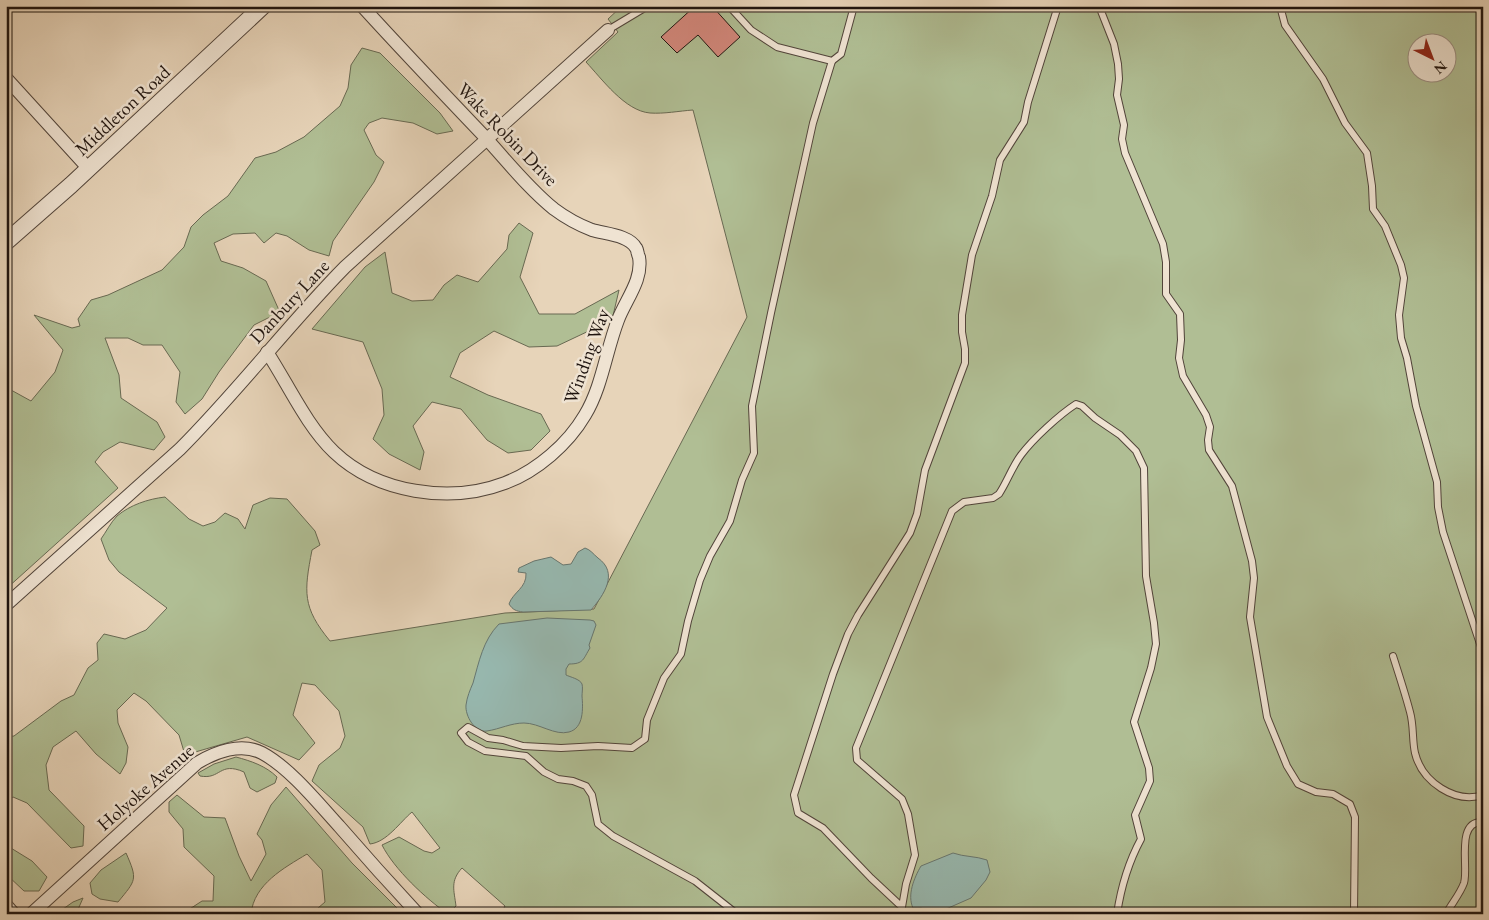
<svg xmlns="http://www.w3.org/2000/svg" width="1489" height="920" font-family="'EB Garamond',serif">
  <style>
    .green { fill: #b0be94; stroke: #686952; fill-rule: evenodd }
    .water { fill: #97b8af; stroke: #67766f }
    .building { fill: #d3877b; stroke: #1f140f }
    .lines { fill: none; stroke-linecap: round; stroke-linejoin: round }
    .service-casing { stroke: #51443a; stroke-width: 8 }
    .minor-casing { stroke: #51443a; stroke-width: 14 }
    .tertiary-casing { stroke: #51443a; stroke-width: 18 }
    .service { stroke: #efe3d2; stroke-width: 6 }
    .minor { stroke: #efe3d2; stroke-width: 12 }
    .tertiary { stroke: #efe3d2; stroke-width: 16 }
    .labels { text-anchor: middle; stroke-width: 5; stroke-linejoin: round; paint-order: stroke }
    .street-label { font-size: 19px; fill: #1f140f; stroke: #efe3d2 }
  </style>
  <rect width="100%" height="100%" fill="#e7d4b9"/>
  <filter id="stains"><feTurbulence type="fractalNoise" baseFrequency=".004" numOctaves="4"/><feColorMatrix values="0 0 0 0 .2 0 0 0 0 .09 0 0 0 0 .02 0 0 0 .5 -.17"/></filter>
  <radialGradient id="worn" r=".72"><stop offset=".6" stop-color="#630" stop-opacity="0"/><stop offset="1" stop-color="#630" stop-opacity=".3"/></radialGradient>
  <g class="green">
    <path d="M622 6H1483V308L1481 310 1483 312V914H501L505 906 462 868C450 881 454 890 456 906L448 914C426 899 394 869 382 845L399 837 424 851 432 853 440 848 412 812C400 822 387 842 370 844L363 827 312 781 319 765 340 748 345 736 339 711 315 685 302 683 293 715 315 743 299 760 247 737 185 755 179 735 146 701 134 693 117 710 118 723 128 747 126 763 120 774 96 754 76 731 53 747 46 765 49 790 84 826 83 846 71 848 27 803 13 797 6 802V737L14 736 61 701 74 695 88 668 98 660 97 643 104 634 125 639 146 630 167 608 119 572 109 560 101 539C106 532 111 522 117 516 130 505 148 499 165 497L189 519 203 526 215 522 225 513 238 519 245 529 253 505 270 498 287 499 315 531 320 545 312 550C304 592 302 607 330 641L505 613 594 609 747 317 693 110C679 111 664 114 650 113 625 111 602 79 586 62L618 32 608 19ZM1416 42H1446V72H1416Z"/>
    <path d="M362 48 380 53 440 113 453 131 437 134 413 123 382 118 369 123 364 130 376 155 384 162 374 182 333 241 329 256 309 250 287 236 276 233 264 243 255 233 233 234 214 243 221 261 243 268 266 281 282 317 268 318 254 325 219 372 202 399 185 414 176 402 180 372 162 345H143L128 338H105L119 375 121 398 157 422 165 437 154 450 120 442 103 452 95 462 118 488 6 589V425L9 422 6 419V384L11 390 31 401 55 372 63 350 34 315 72 328 80 326 78 319 91 300 108 295 162 270 184 247 191 227 203 215 228 196 255 158 276 152 304 137 340 106 348 88 351 65Z"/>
    <path d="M519 223 533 233 520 277 539 314H575L619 290 612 320 557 346 529 347 494 331 460 353 450 377 488 395 541 414 550 431 531 450 508 453 487 440 461 409 432 402 413 426 424 452 420 470 389 454 373 439 384 415 382 389 363 342 312 329 365 267 385 252 392 293 412 301 433 300 444 285 457 275 478 282 507 249 509 235Z"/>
    <path d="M236 757C251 761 266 766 277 777L275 783 257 792 250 788 244 772C219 761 221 780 200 776L198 773 214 764Z"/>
    <path d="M286 787 352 863 403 914H311L325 902 322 870 307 854C284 868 254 884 251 914H182L202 901H213L214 876 184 847 183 829 169 812V802L177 795 204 817 225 818 239 856 251 881 266 854 262 840 257 834 271 805Z"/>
    <path d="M6 845 32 861 47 877 39 891H24L6 874Z"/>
    <path d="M126 853C138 880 136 880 118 902L100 899 92 894 90 883 101 870Z"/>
    <path d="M83 898 76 914H56L73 902Z"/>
  </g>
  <g class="water">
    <path d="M585 548C591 550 593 554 598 558 619 573 604 595 591 610L523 612C516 611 513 610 509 604 513 592 527 588 526 573L518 572 519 568 534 561 551 557 563 565 571 564 578 552Z"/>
    <path d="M547 618 590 620 594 621 596 625 589 645 590 648C583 659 584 664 569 664L566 669V675C570 677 580 679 582 684 583 687 582 693 582 696 583 708 584 728 569 732 555 736 539 723 524 723 511 723 500 729 487 731 475 733 465 716 466 705 467 697 470 690 473 683 479 662 483 640 499 624Z"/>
    <path d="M953 853C964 857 976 856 987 860L990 872 986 880 971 898 946 909 929 911 921 908H913C907 895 914 878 921 866Z"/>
  </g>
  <path class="building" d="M695 6H712L740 37 718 57 698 35 677 53 661 37Z"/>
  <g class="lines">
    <g class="service-casing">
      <g id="service">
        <path d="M729 6 751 30 777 47 832 61 841 54 854 6"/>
        <path d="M1058 6 1028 102 1024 122 1000 160 992 196 972 255 962 315V332L965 349V363L925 470 917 514 910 533 858 615 848 634 833 674 794 795 798 813 823 828 871 878 902 907 906 884 915 855 908 814 902 799 857 760 856 748 952 511 964 502 993 498 999 494C1007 482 1012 467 1021 455 1033 439 1059 415 1076 404L1082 406 1095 418 1120 435 1136 451 1144 468 1146 576 1154 623 1156 644 1151 668 1134 722 1149 768 1150 781 1135 815 1141 839C1128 863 1121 887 1117 914"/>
        <path d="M1099 6 1114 44 1118 64 1119 79 1117 95 1124 125 1122 139 1125 153 1163 244 1166 262V294L1180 314 1181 340 1179 358 1183 376 1206 415 1210 427 1208 440 1209 450 1232 486 1252 561 1254 578 1250 617 1267 717 1287 766 1298 784 1316 792 1333 794 1350 804 1355 817 1354 914"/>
        <path d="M1280 6 1285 25 1323 79 1345 123 1367 153 1372 186 1373 209 1385 226 1401 265 1404 278 1399 315 1401 338 1407 358 1416 406 1437 482 1438 507 1443 532 1483 653"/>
        <path d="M608 30 648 6"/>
        <path d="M1393 656C1399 675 1405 693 1410 712 1414 726 1412 740 1415 753 1422 782 1455 804 1483 795"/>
        <path d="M737 914 695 881 613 836 598 824 592 795 586 786 573 781 558 779 544 772 526 756 485 751 468 742 461 733 468 727 488 738 503 740 523 746 561 748 598 746 632 748 645 739 647 720 664 678 681 654 688 621 700 580 710 556 730 521 742 480 754 453 752 406 771 313 813 123 832 61"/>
        <path d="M1446 914C1452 903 1460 894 1464 883 1469 868 1455 820 1483 822"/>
      </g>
    </g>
    <g class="minor-casing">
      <g id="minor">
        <path d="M6 78 88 168"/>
        <path d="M267 352C288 384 306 425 334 452 377 493 450 504 505 483 537 471 568 444 585 415 602 387 606 351 618 320 626 299 643 280 639 257 638 256 637 248 636 248 629 235 605 234 592 230 579 225 566 218 554 209 528 188 507 161 484 136 443 93 402 50 362 6"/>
        <path d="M6 605 180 449C238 391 288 325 345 267L608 30"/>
        <path d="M6 905 14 914"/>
        <path d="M31 914 197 763C215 752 241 742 262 753 290 768 318 803 339 826 365 856 391 885 418 914"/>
      </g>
    </g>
    <g class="tertiary-casing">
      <path id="tertiary" d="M6 242 71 185 263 6"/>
    </g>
    <use href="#service" class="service"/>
    <use href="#minor" class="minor"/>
    <use href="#tertiary" class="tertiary"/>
  </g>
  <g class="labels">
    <g class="street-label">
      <text transform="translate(122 110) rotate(-43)" y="7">Middleton Road</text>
      <text transform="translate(508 134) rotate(46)" y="7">Wake Robin Drive</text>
      <text transform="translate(289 301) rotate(-47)" y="7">Danbury Lane</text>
      <text transform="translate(586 356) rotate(-70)" y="7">Winding Way</text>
      <text transform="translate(145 787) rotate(-41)" y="7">Holyoke Avenue</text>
    </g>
  </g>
  <rect width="1489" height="920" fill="none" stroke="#e7d4b9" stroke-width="25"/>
  <rect x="8" y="8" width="1474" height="905" fill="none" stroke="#1f140f" stroke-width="2.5"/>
  <rect x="12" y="12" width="1464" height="895" fill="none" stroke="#1f140f"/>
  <g transform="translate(1432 58) rotate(138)"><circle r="24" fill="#efe3d2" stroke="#9c9084"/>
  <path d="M0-4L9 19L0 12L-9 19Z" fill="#8f2418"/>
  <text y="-8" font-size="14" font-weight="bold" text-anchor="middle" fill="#1f140f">N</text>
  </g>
  <rect width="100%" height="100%" filter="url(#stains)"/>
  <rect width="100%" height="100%" fill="url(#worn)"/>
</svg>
